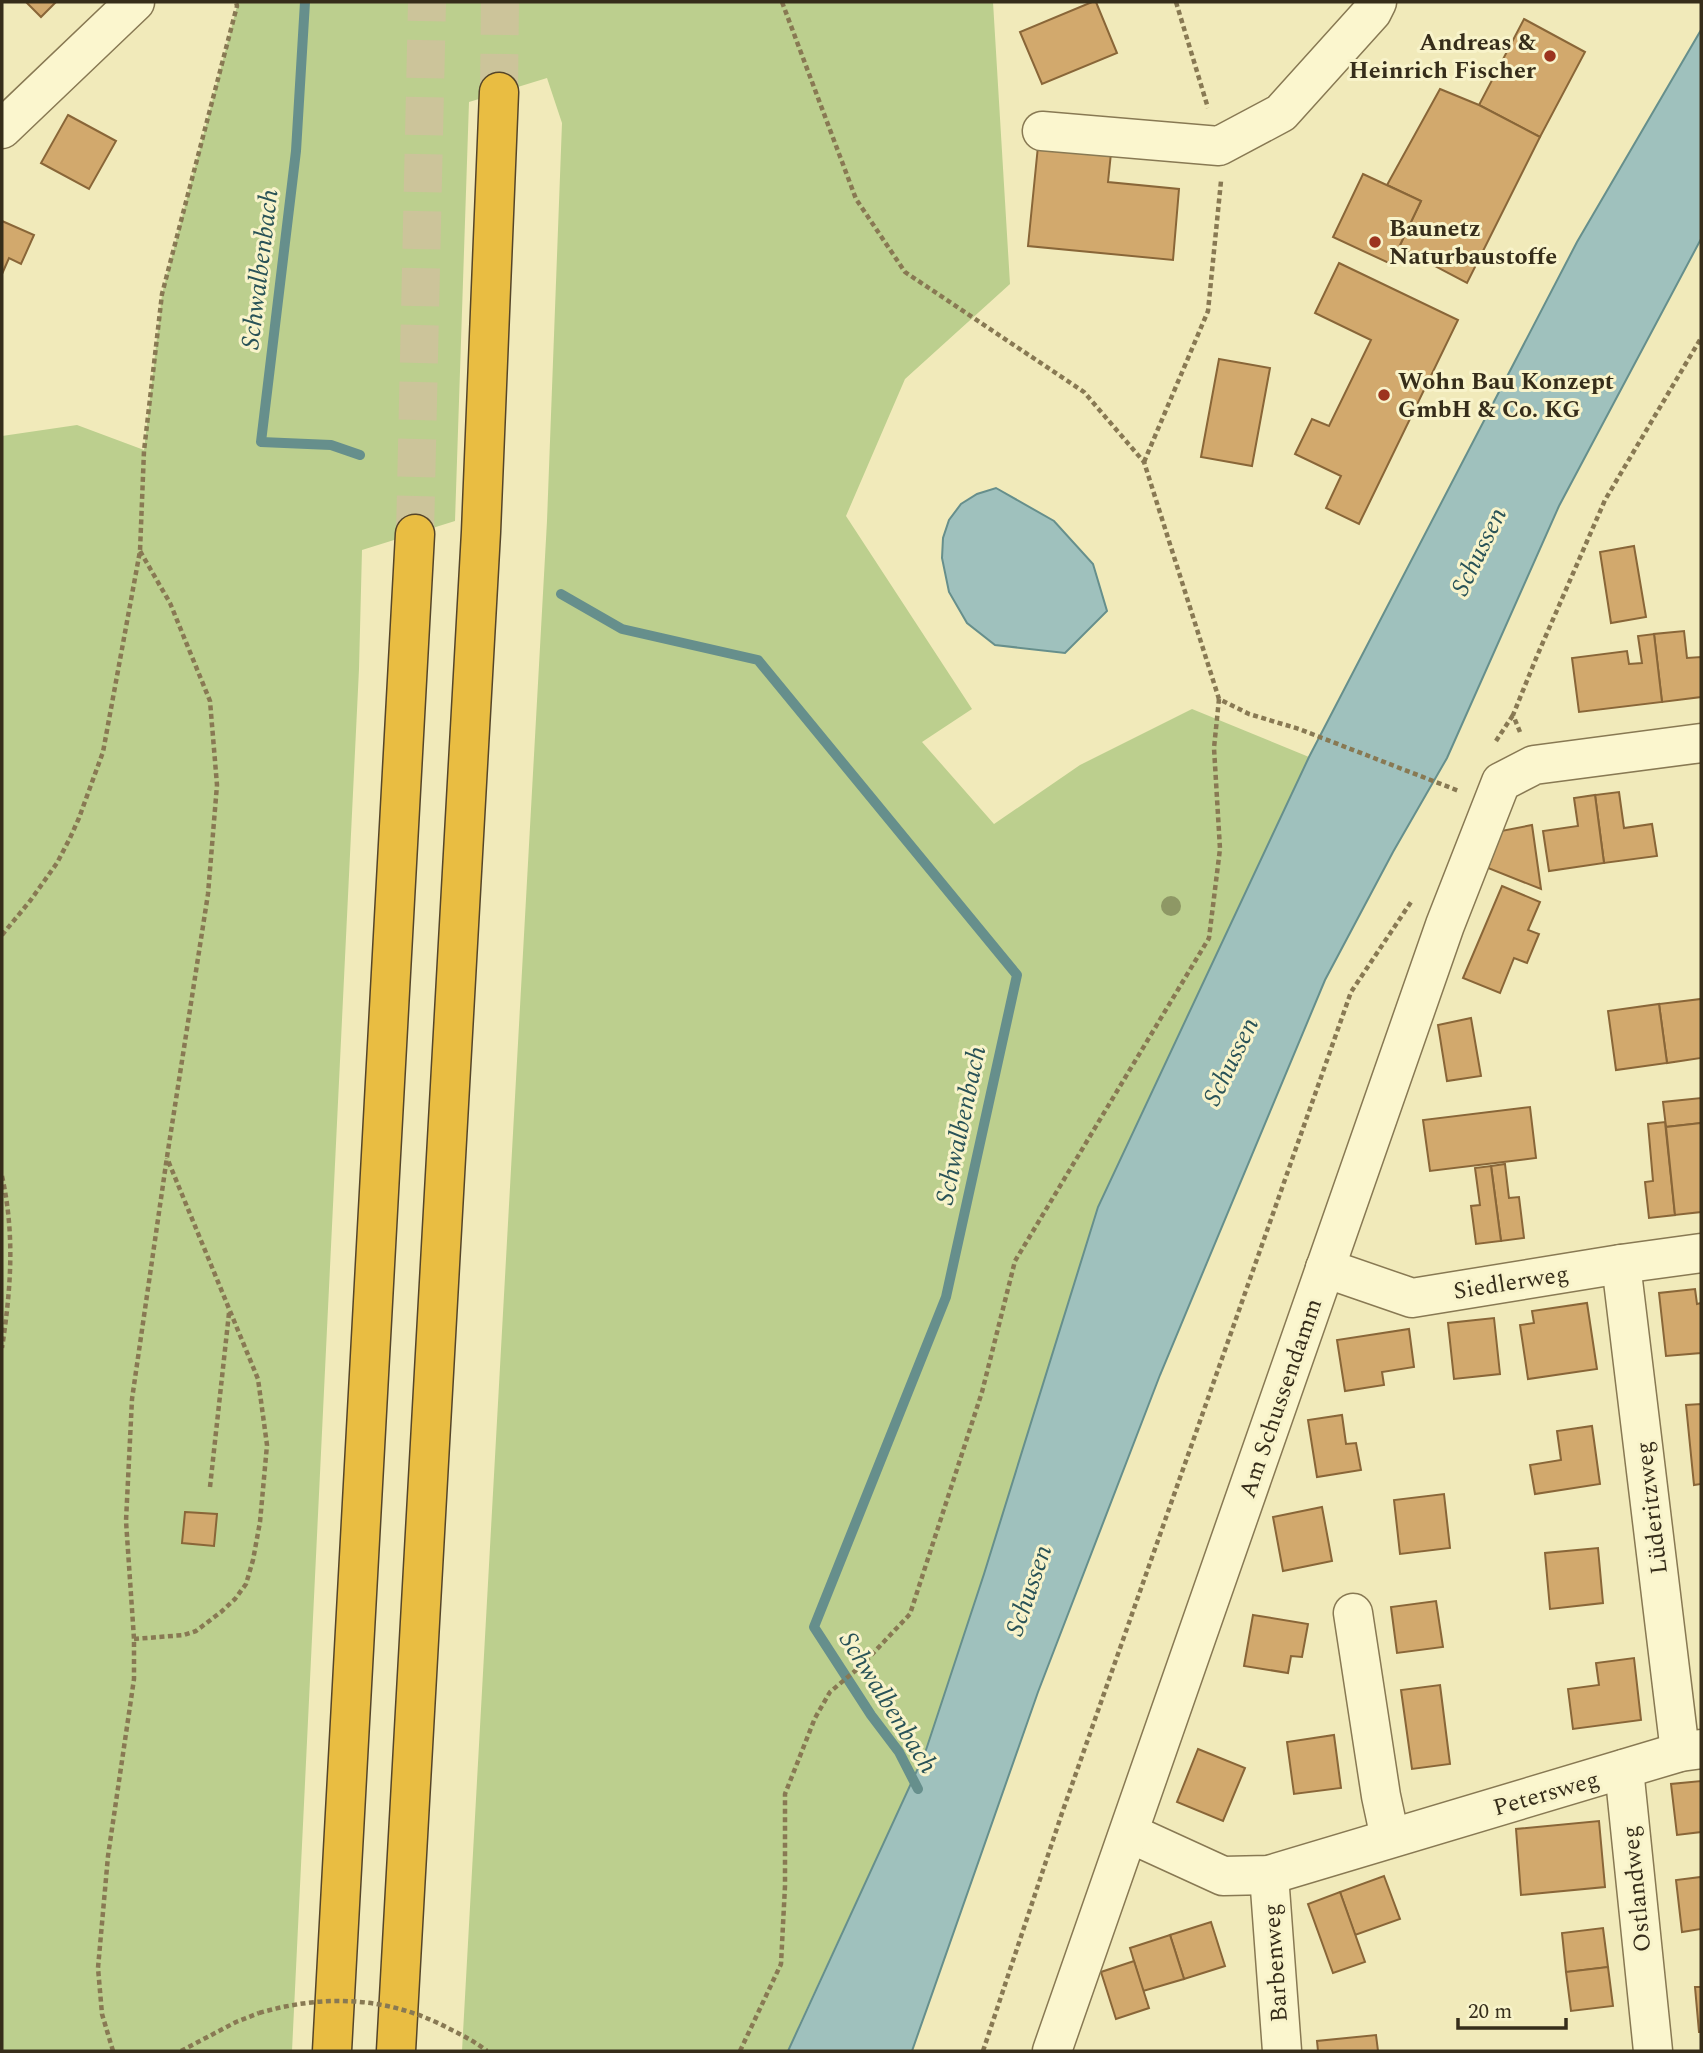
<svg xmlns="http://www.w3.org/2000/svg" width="1703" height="2053" font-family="Spectral,serif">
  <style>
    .green { fill: #bccf8e }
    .water { fill: #9fc1bd; stroke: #668f8c; stroke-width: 2 }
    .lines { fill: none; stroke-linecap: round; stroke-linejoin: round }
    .stream { stroke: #668f8c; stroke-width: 10 }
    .building { fill: #d2a96d; stroke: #896638; stroke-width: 2 }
    .highway-tunnel { stroke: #ccc49a; stroke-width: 38; stroke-dasharray: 38 19; stroke-linecap: butt }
    .minor-casing { stroke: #887953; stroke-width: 41 }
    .highway-casing { stroke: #554529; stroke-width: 41 }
    .path { stroke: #887953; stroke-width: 4.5; stroke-dasharray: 5 3.5; stroke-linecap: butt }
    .minor { stroke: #fbf6ce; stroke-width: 38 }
    .highway { stroke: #e9bd42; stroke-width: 38 }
    .path-bridge { stroke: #887953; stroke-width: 4.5; stroke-dasharray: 5 3.5; stroke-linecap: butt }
    .tree { fill: #8e9865 }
    .poi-dot { fill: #9c341f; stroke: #f8f3ca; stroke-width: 2.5 }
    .labels { text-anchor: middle; stroke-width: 6; stroke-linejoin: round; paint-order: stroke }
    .poi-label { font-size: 24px; font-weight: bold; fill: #362d1a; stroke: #f8f3ca; text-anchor: start }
    .street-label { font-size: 24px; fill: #362d1a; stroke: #f8f3ca }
    .water-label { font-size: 26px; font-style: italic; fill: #285257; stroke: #f8f3ca }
  </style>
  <rect width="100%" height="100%" fill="#f1eaba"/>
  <path class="green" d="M236 2H993L1010 284 905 379 846 516 972 709 922 742 994 824 1080 765 1192 709 1309 757 1098 1207 984 1574 925 1753 799 2025 791 2051H462L547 521 562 123 547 78 469 102 455 521 362 550 359 669 292 2051H2V436L77 425 144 450 162 294 237 6Z"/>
  <g class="water">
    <path d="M1701 30V239L1559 506 1447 758 1393 852 1325 980 1160 1375 1038 1692 912 2051H788L925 1753 984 1574 1098 1207 1309 757 1577 242Z"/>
    <path d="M996 488 1054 521 1093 564 1107 611 1065 653 995 645 967 623 949 592 942 558 943 538 949 520 961 504 977 494Z"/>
  </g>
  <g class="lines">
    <g class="stream">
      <path d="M305 2 296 151 261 442 331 445 360 455"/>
      <path d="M561 594 622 629 758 660 1017 975 946 1297 814 1627 871 1715 899 1752 918 1789"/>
    </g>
  </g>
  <g class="building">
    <path d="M26 2H56L41 17Z"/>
    <path d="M1092 2H1096L1117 53 1042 84 1020 32Z"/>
    <path d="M1524 19 1585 52 1540 137 1479 105Z"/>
    <path d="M1440 89 1479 105 1540 137 1467 283 1399 247 1421 201 1387 185Z"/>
    <path d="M68 115 116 141 89 189 41 163Z"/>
    <path d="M1038 146 1111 153 1108 182 1179 189 1173 260 1028 246Z"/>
    <path d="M1363 174 1421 201 1391 264 1333 237Z"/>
    <path d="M2 221 34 235 21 264 9 258 2 274Z"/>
    <path d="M1339 263 1458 320 1359 524 1326 508 1341 476 1295 454 1312 419 1329 426 1371 340 1315 313Z"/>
    <path d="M1219 359 1270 368 1252 466 1201 457Z"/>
    <path d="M1634 546 1646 617 1611 623 1600 552Z"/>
    <path d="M1684 631 1687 658 1701 657V697L1662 702 1654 634Z"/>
    <path d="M1654 634 1662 702 1579 712 1572 658 1627 651 1629 664 1642 663 1638 636Z"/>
    <path d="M1619 792 1624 828 1652 824 1657 856 1604 863 1595 795Z"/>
    <path d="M1595 795 1604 863 1549 871 1543 831 1578 826 1574 798Z"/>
    <path d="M1532 825 1541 889 1488 868 1501 831Z"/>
    <path d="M1502 886 1540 902 1528 930 1539 934 1527 963 1514 958 1500 993 1463 978Z"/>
    <path d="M1701 999V1058L1667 1063 1659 1004Z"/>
    <path d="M1659 1004 1667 1063 1616 1070 1608 1011Z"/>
    <path d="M1471 1018 1481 1076 1447 1081 1438 1025Z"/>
    <path d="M1701 1098V1123L1666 1127 1663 1102Z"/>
    <path d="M1530 1107 1536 1158 1430 1171 1423 1120Z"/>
    <path d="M1665 1122 1675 1215 1649 1218 1645 1182 1653 1181 1648 1124Z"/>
    <path d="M1701 1123V1212L1675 1215 1666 1127Z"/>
    <path d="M1505 1164 1509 1198 1519 1197 1524 1238 1501 1241 1491 1166Z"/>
    <path d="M1491 1166 1501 1241 1476 1244 1471 1206 1480 1205 1475 1168Z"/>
    <path d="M1695 1289 1697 1304 1701 1303V1353L1666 1356 1659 1293Z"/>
    <path d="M1587 1303 1597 1369 1528 1379 1520 1325 1534 1323 1532 1311Z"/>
    <path d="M1494 1318 1500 1374 1454 1379 1448 1323Z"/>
    <path d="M1409 1329 1414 1367 1382 1372 1384 1385 1345 1391 1337 1340Z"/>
    <path d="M1701 1404V1484L1694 1485 1686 1405Z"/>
    <path d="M1342 1415 1346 1444 1356 1443 1361 1470 1317 1477 1308 1420Z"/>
    <path d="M1592 1426 1600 1484 1535 1494 1530 1465 1561 1460 1557 1431Z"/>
    <path d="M1444 1494 1450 1548 1400 1554 1394 1500Z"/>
    <path d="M1322 1507 1332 1561 1283 1571 1273 1517Z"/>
    <path d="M185 1512 217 1514 214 1546 182 1543Z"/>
    <path d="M1598 1548 1603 1603 1550 1609 1545 1553Z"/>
    <path d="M1436 1601 1443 1647 1397 1653 1391 1607Z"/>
    <path d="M1253 1615 1308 1624 1302 1657 1291 1656 1288 1673 1244 1666Z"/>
    <path d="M1634 1658 1641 1720 1573 1729 1568 1689 1599 1685 1596 1663Z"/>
    <path d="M1440 1685 1450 1764 1412 1769 1401 1690Z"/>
    <path d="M1334 1735 1341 1788 1294 1794 1287 1742Z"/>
    <path d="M1198 1749 1245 1768 1223 1821 1177 1802Z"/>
    <path d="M1701 1781V1832L1677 1835 1671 1784Z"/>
    <path d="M1599 1821 1605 1887 1521 1895 1516 1829Z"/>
    <path d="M1384 1876 1400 1919 1355 1935 1340 1892Z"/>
    <path d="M1701 1877V1929L1682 1932 1676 1880Z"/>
    <path d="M1340 1892 1365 1962 1333 1973 1308 1904Z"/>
    <path d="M1211 1922 1225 1966 1184 1979 1170 1935Z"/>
    <path d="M1603 1928 1608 1967 1566 1972 1562 1933Z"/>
    <path d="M1170 1935 1184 1979 1143 1991 1130 1948Z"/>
    <path d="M1134 1961 1149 2008 1116 2019 1101 1972Z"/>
    <path d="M1608 1967 1613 2006 1571 2011 1566 1972Z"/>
    <path d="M1695 1987H1701V2032H1699Z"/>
    <path d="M1376 2035 1378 2051H1318L1317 2041Z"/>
  </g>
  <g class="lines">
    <g class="highway-tunnel">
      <path d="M499 92 500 2"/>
      <path d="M415 534 427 2"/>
    </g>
    <g class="minor-casing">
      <g id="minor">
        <path d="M2 129 135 2"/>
        <path d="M1042 131 1219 146 1281 113 1372 12 1377 2"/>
        <path d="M1621 1264 1680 1752"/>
        <path d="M1325 1268 1412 1298 1621 1264 1701 1253"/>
        <path d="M1353 1613 1381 1796 1390 1838"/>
        <path d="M1624 1769 1653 2051"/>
        <path d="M1129 1833 1223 1876 1269 1875 1680 1752 1701 1749"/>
        <path d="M1269 1875 1282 2051"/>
        <path d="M1052 2051 1445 925 1501 782 1534 765 1701 743"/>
      </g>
    </g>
    <g class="highway-casing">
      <g id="highway">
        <path d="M332 2051 415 534"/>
        <path d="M396 2051 481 532 499 92"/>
      </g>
    </g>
    <g class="path">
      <path d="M782 2 856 199 905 272 1084 392 1144 462 1219 699 1249 714 1299 729 1459 791"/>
      <path d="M1176 2 1208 108"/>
      <path d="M1144 462 1208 311 1221 181"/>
      <path d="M1520 732 1513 715 1537 656 1605 500 1701 338"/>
      <path d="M1496 741 1513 715"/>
      <path d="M2 935 30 901 57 863 70 838 79 818 103 752 140 551 144 451 162 294 237 6 236 2"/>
      <path d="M2 1176C15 1235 11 1288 2 1348"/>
      <path d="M210 1487 229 1313"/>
      <path d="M134 1639 184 1635 196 1631 221 1612 235 1599 246 1584 253 1560 260 1522 267 1445 258 1379 167 1158"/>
      <path d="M113 2051 102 2014 98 1968 108 1856 134 1679V1639L126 1521 132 1399 167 1157 208 894 217 785 210 701 170 603 140 551"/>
      <path d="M181 2051 236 2022 259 2013"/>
      <path d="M740 2051 781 1964 785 1886V1794L815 1718 830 1692 862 1665 910 1614 982 1392 1015 1261 1209 938 1220 849 1214 748 1219 699"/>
      <path d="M983 2051 1062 1813 1351 992 1411 902"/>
    </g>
    <use href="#minor" class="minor"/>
    <use href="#highway" class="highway"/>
    <path class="path-bridge" d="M259 2013C321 1995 381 1996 440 2024 456 2032 473 2040 487 2051"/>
  </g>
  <circle class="tree" cx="1171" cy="906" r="10"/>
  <g class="poi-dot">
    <circle cx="1550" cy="56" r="7"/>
    <circle cx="1375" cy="242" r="7"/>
    <circle cx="1384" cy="395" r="7"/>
  </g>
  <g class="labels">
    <g class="poi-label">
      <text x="1536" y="50" text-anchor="end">Andreas &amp;<tspan x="1536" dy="28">Heinrich Fischer</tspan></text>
      <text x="1389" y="236">Baunetz<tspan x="1389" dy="28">Naturbaustoffe</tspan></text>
      <text x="1398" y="389">Wohn Bau Konzept<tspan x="1398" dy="28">GmbH &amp; Co. KG</tspan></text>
    </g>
    <g class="street-label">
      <text transform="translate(1511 1282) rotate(-9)" y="8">Siedlerweg</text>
      <text transform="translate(1280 1398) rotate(-71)" y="8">Am Schussendamm</text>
      <text transform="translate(1651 1508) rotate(-97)" y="8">Lüderitzweg</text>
      <text transform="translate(1546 1793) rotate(-16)" y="8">Petersweg</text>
      <text transform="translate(1636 1889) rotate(-96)" y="8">Ostlandweg</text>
      <text transform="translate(1275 1963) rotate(-94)" y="8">Barbenweg</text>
    </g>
    <g class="water-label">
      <text transform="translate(259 269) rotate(-83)" y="9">Schwalbenbach</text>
      <text transform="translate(1478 551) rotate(-64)" y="9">Schussen</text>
      <text transform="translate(1230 1061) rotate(-64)" y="9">Schussen</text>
      <text transform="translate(960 1125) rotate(-78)" y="9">Schwalbenbach</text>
      <text transform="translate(1028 1590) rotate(-71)" y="9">Schussen</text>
      <text transform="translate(889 1702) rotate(58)" y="9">Schwalbenbach</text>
    </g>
  </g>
  <rect width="1703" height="2053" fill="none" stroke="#362d1a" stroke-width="7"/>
  <path d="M1458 2018v10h108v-10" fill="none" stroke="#362d1a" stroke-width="3.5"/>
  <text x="1468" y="2018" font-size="21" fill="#362d1a" stroke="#f8f3ca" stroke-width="5" paint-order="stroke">20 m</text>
</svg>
